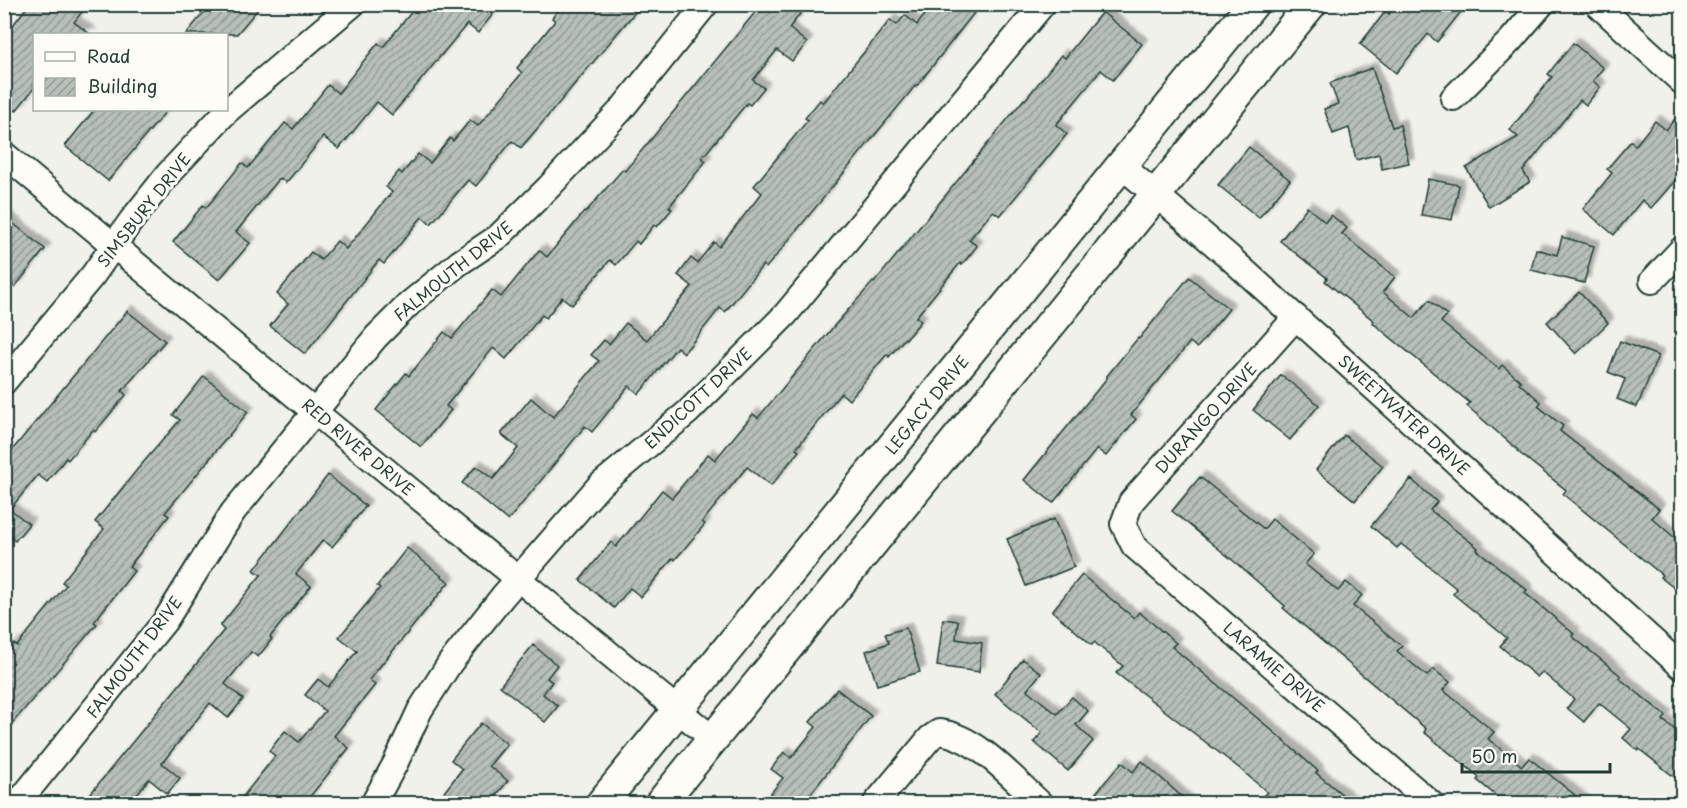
<svg xmlns="http://www.w3.org/2000/svg" width="1687" height="808" font-family="'Playpen Sans',sans-serif">
  <style>
    .building { fill: url(#building-hatch); stroke: #1f3d34; stroke-width: 1.5; filter: url(#shadow) }
    .lines { fill: none; stroke-linecap: round; stroke-linejoin: round }
    .minor-casing { stroke: #1f3d34; stroke-width: 28 }
    .major-casing { stroke: #1f3d34; stroke-width: 34 }
    .minor { stroke: #fdfcf7; stroke-width: 24 }
    .major { stroke: #fdfcf7; stroke-width: 30 }
    .labels { text-anchor: middle; stroke-width: 6; stroke-linejoin: round; paint-order: stroke }
    .street-label { font-size: 16px; fill: #1f3d34; stroke: #fdfcf7 }
  </style>
  <defs>
    <pattern id="building-hatch" width="6" height="6" patternUnits="userSpaceOnUse" patternTransform="scale(1.5)"><rect width="6" height="6" fill="#b6bfb8"/><path d="M-1 1l2-2M0 6l6-6M5 7l2-2" fill="none" stroke="#939c96"/></pattern>
    <filter id="shadow"><feDropShadow dx="5.5" dy="-5.5" stdDeviation="1.5" flood-color="#0004"/></filter>
  </defs>
  <rect width="100%" height="100%" fill="#f0f1eb"/>
  <filter id="ink" filterUnits="userSpaceOnUse"><feTurbulence type="fractalNoise" baseFrequency=".0167" numOctaves="2"/><feDisplacementMap in="SourceGraphic" scale="12" xChannelSelector="R" yChannelSelector="G"/><feConvolveMatrix kernelMatrix="1 2 1 2 8 2 1 2 1" color-interpolation-filters="sRGB"/></filter>
  <g filter="url(#ink)">
    <g class="building">
      <path d="M29 4H88L74 22 90 34H34V88L16 111 4 101V37Z"/>
      <path d="M211 4H262L237 34H186Z"/>
      <path d="M418 4H501L478 33 467 24 392 115 377 102 339 149 323 137 286 183 280 178 236 232 250 243 219 280 173 242 203 205 206 208 242 163 248 168 285 123 293 129 328 85 338 93 378 43 383 47Z"/>
      <path d="M563 4H642L521 148 512 141 476 186 468 180 431 224 422 217 384 264 379 260 305 354 270 326 288 304 277 294 311 252 321 260 337 241 346 249 392 192 386 187 399 171 402 174 418 154 430 163 450 138 453 141 470 120 478 126 522 73 517 68 555 21 552 18Z"/>
      <path d="M762 4H808L789 28 807 43 792 61 777 50 753 80 764 88 750 105 747 103 702 158 706 161 669 207 672 209 657 227 654 225 639 244 636 241 616 265 610 260 572 305 562 297 546 318 542 315 506 359 493 348 446 406 451 410 421 447 376 410 406 373 409 376 444 332 452 338 492 290 501 297 539 250 547 257 584 212 585 213 623 169 625 171Z"/>
      <path d="M933 4H981L916 87 915 86 766 268 763 265 725 312 720 308 684 353 677 347 639 394 629 386 592 432 585 426 508 521 462 483 476 466 493 479 518 448 501 434 531 398 553 417 599 361 591 355 604 340 609 344 626 323 647 340 692 286 678 275 691 258 697 263 714 242 719 247 762 193 754 186 808 120 805 118 820 100 823 103 890 20 897 25 905 15 917 25Z"/>
      <path d="M1396 4H1467L1437 42 1428 34 1396 73 1360 44 1386 11 1389 14Z"/>
      <path d="M1102 12 1142 44 1113 80 1101 70 1056 125 1067 134 1000 216 993 211 969 240 977 246 962 265 960 263 916 317 921 321 906 339 905 338 889 357 887 354 849 400 841 393 796 449 799 451 771 486 747 467 702 522 705 524 675 560 673 558 641 597 630 588 614 608 580 580 611 542 616 547 662 490 672 498 708 454 715 460 753 414 758 418 834 326 873 282 874 283 1024 99 1025 100 1061 55 1065 58Z"/>
      <path d="M1573 43 1603 68 1593 81 1600 87 1586 105 1580 100 1523 171 1530 182 1489 207 1466 168 1518 137 1510 130 1552 77 1548 74Z"/>
      <path d="M1372 68 1392 127 1400 125 1409 163 1382 169 1379 154 1356 160 1349 128 1333 134 1324 109 1338 104 1330 83Z"/>
      <path d="M1683 109V172L1651 208 1642 200 1614 235 1583 209 1612 173 1607 169 1631 141 1635 146 1655 121 1666 130Z"/>
      <path d="M94 110H167L108 181 65 146Z"/>
      <path d="M1249 147 1290 180 1259 218 1218 185Z"/>
      <path d="M1428 179 1459 185 1452 220 1421 215Z"/>
      <path d="M1307 207 1325 222 1331 215 1347 228 1342 234 1395 277 1383 292 1414 318 1429 300 1447 315 1441 322 1499 369 1502 365 1521 381 1519 383 1541 402 1538 406 1563 426 1560 431 1659 509 1652 518 1683 545V595L1660 577 1662 575 1563 494 1566 490 1517 451 1518 450 1467 406 1470 403 1373 323 1374 321 1325 281 1327 278 1280 241Z"/>
      <path d="M4 216 45 249 15 287 4 279Z"/>
      <path d="M1562 237 1594 246 1584 283 1531 270 1536 249 1557 255Z"/>
      <path d="M1189 277 1229 309 1197 348 1190 342 1131 415 1136 419 1106 456 1097 449 1053 503 1024 480 1107 378 1106 377 1138 338 1139 339Z"/>
      <path d="M1579 292 1608 323 1576 354 1547 322Z"/>
      <path d="M127 311 165 341 122 391 126 395 95 432 93 430 68 460 66 458 47 482 38 475 10 509 29 524 15 541 4 532V460Z"/>
      <path d="M1620 341 1658 356 1637 407 1617 399 1625 379 1608 372Z"/>
      <path d="M1281 375 1319 405 1290 440 1253 410Z"/>
      <path d="M204 376 248 412 165 513 169 516 129 567 134 571 94 622 97 624 4 733V656L14 644 17 646 66 585 62 582 104 529 95 522 136 471 180 420 173 415Z"/>
      <path d="M1344 435 1383 466 1355 501 1316 470Z"/>
      <path d="M328 475 366 506 332 547 323 540 296 574 311 586 270 637 272 639 258 657 251 652 225 684 243 699 228 718 210 703 162 763 180 778 167 794 149 779 129 804H82L224 630 220 626 261 575 254 570Z"/>
      <path d="M1200 477 1264 529 1272 519 1314 554 1305 564 1338 591 1346 582 1362 595 1353 606 1402 646 1397 651 1427 676 1433 669 1450 682 1443 690 1494 732 1488 739 1522 766 1529 758 1586 804H1506L1477 780 1479 777 1424 732 1426 729 1283 608 1285 606 1236 563 1172 511Z"/>
      <path d="M1411 479 1437 502 1430 510 1478 548 1477 550 1527 590 1525 593 1574 634 1572 636 1621 676 1619 678 1666 716 1663 720 1683 736V784L1639 749 1638 751 1623 738 1631 729 1599 703 1584 722 1567 708 1574 699 1542 672 1537 677 1500 646 1507 638 1453 594 1457 589 1401 544 1397 548 1371 526Z"/>
      <path d="M1054 519 1074 567 1026 586 1007 539Z"/>
      <path d="M407 548 449 582 369 680 375 685 334 736 349 748 304 804H237L275 756 269 751 285 731 299 742 325 711 305 695 318 679 328 687 357 651 339 637 380 588 377 586Z"/>
      <path d="M1082 575 1134 618 1139 612 1176 643 1172 647 1268 727 1318 771 1316 773 1354 804H1256L1267 792 1239 768 1116 673 1123 666 1094 642 1092 645 1052 611Z"/>
      <path d="M943 619 958 621 956 639 982 643 979 672 937 666Z"/>
      <path d="M906 628 920 672 877 685 866 651 889 643 885 634Z"/>
      <path d="M533 645 557 665 547 678 552 682 543 694 558 706 545 722 500 686Z"/>
      <path d="M1023 659 1041 673 1027 690 1057 714 1072 697 1088 711 1076 725 1093 741 1068 771 1034 742 1042 733 995 694Z"/>
      <path d="M837 689 871 716 803 804H762L783 778 771 769 784 752 791 758 816 727 810 722Z"/>
      <path d="M481 723 507 744 489 766 508 781 489 804H435L462 769 451 760Z"/>
      <path d="M1142 761 1190 804H1104L1094 795 1122 762 1133 772Z"/>
    </g>
    <g class="lines">
      <g class="minor-casing">
        <g id="minor">
          <path d="M1597 4 1682 82"/>
          <path d="M1453 98 1510 41 1542 4"/>
          <path d="M4 154C239 351 476 544 712 738"/>
          <path d="M1122 166 1227 255 1682 667"/>
          <path d="M1652 281 1682 249"/>
          <path d="M1296 317 1131 502 1123 524 1134 546 1432 804"/>
          <path d="M4 382 93 275 131 221 169 173 227 111 353 4"/>
          <path d="M17 804 165 621 233 512 376 337 410 303 459 263 498 237 548 188 621 110 706 4"/>
          <path d="M373 804 395 764 420 710 450 663 503 596 599 486 688 412 785 315 1043 4"/>
          <path d="M875 804 930 738 939 732C977 736 1013 779 1041 804"/>
        </g>
      </g>
      <g class="major-casing">
        <g id="major">
          <path d="M601 804 1253 4"/>
          <path d="M660 804 1311 4"/>
        </g>
      </g>
      <use href="#minor" class="minor"/>
      <use href="#major" class="major"/>
    </g>
  </g>
  <g class="labels">
    <g class="street-label">
      <text transform="translate(144 210) rotate(-52)" y="6">SIMSBURY DRIVE</text>
      <text transform="translate(453 271) rotate(-39)" y="6">FALMOUTH DRIVE</text>
      <text transform="translate(698 398) rotate(-43)" y="6">ENDICOTT DRIVE</text>
      <text transform="translate(927 405) rotate(-51)" y="6">LEGACY DRIVE</text>
      <text transform="translate(1404 415) rotate(42)" y="6">SWEETWATER DRIVE</text>
      <text transform="translate(1206 418) rotate(-48)" y="6">DURANGO DRIVE</text>
      <text transform="translate(358 447) rotate(40)" y="6">RED RIVER DRIVE</text>
      <text transform="translate(134 657) rotate(-53)" y="6">FALMOUTH DRIVE</text>
      <text transform="translate(1274 667) rotate(41)" y="6">LARAMIE DRIVE</text>
    </g>
  </g>
  <rect width="1687" height="808" fill="none" stroke="#fdfcf7" stroke-width="24"/>
  <rect x="12" y="12" width="1663" height="784" fill="none" stroke="#1f3d34" stroke-width="2" filter="url(#ink)"/>
  <rect x="33" y="33" width="195" height="78" fill="#fdfcf7" stroke="#a4b0a9" stroke-width="1.5"/>
  <rect x="45" y="52" width="30" height="9" fill="#fdfcf7" stroke="#a4b0a9" stroke-width="1.5"/>
  <text x="87" y="63" font-size="18" fill="#1f3d34">Road</text>
  <rect x="45" y="78" width="30" height="18" fill="url(#building-hatch)" stroke="#a4b0a9" stroke-width="1.5"/>
  <text x="87" y="93" font-size="18" fill="#1f3d34">Building</text>
  <path d="M1462 763v9h148v-9" fill="none" stroke="#1f3d34" stroke-width="3"/>
  <text x="1471" y="763" font-size="18" fill="#1f3d34" stroke="#fdfcf7" stroke-width="4.5" paint-order="stroke">50 m</text>
</svg>
